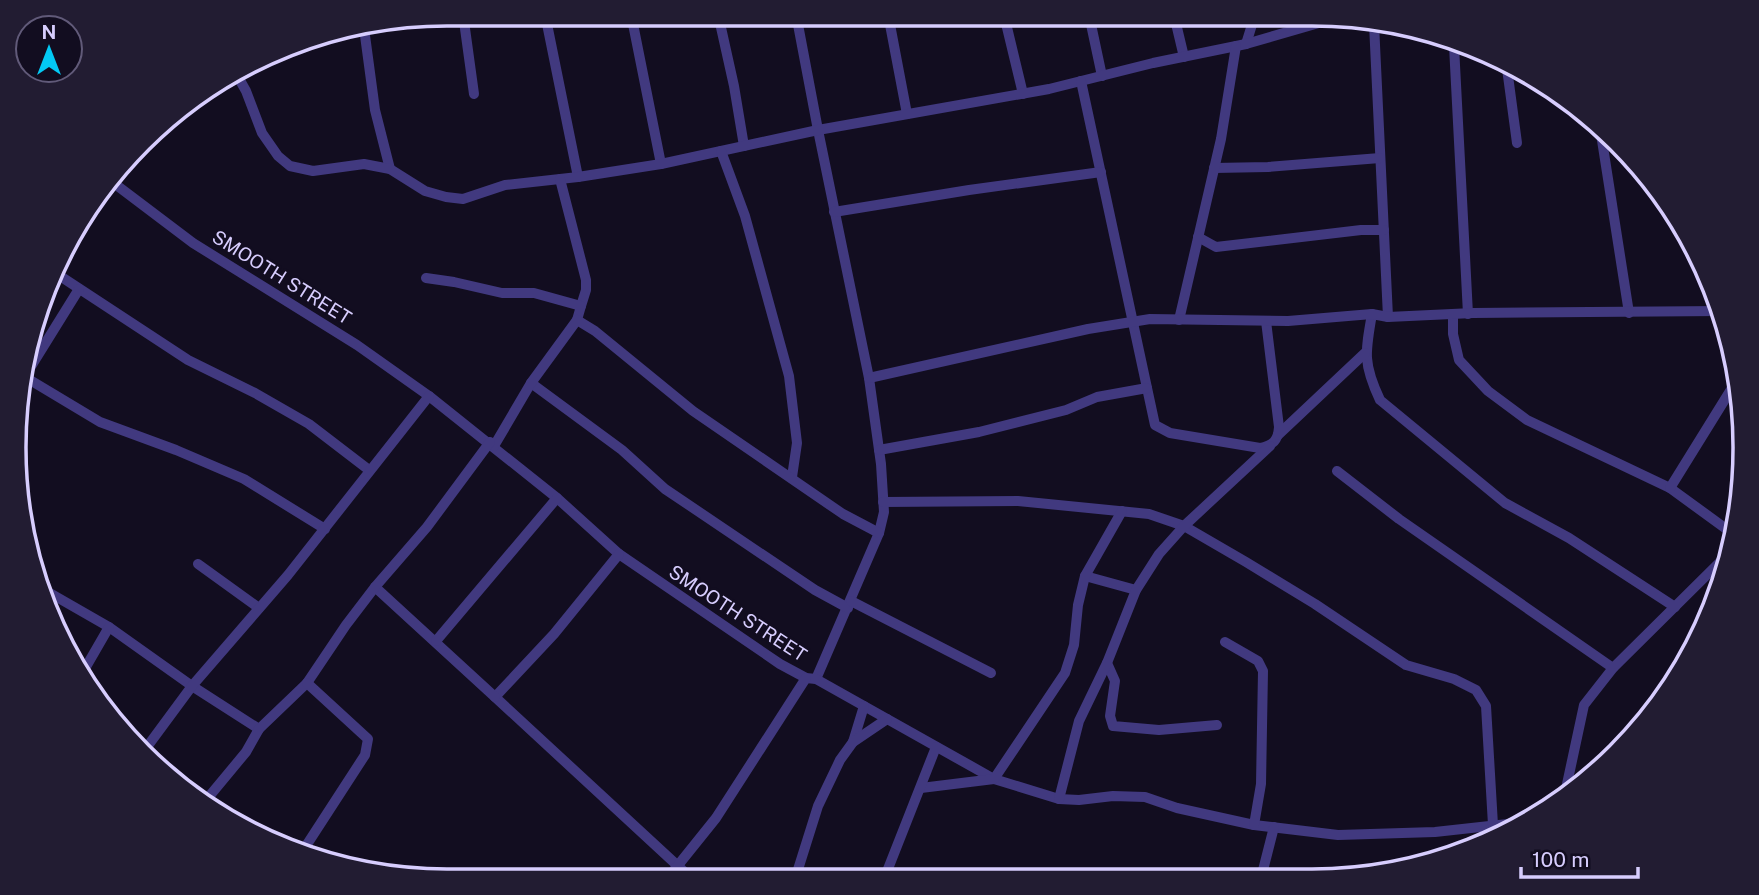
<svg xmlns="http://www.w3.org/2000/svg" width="1759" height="895" font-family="'Public Sans',sans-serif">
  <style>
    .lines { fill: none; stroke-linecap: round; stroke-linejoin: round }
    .minor { stroke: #41397f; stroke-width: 10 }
    .labels { text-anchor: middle; stroke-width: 5; stroke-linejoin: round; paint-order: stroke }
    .street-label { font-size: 19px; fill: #d7cdfe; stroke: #120d20 }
    .rim { fill: none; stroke: #d7cdfe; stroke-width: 3.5 }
  </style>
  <rect width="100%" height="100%" fill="#120d20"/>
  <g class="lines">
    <g class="minor">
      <path d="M463 14 474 94"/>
      <path d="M545 14 578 177"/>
      <path d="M631 14 661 164"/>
      <path d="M718 14 734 86 744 146"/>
      <path d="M796 14 818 130 869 378 881 464 884 512 879 533 816 679"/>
      <path d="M888 14 907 114"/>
      <path d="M1004 15 1023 94"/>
      <path d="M1089 15 1102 76"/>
      <path d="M1174 15 1184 57"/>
      <path d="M1374 24 1388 317"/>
      <path d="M364 28 375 110 390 169"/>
      <path d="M1246 44 1255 15"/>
      <path d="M1454 46 1468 314"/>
      <path d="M1506 61 1517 143"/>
      <path d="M237 75 246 91 262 133 278 156 290 166 313 171 364 164 390 169 425 191 446 197 463 199 505 185 578 177 661 164 818 130 1049 89 1153 63 1246 44 1343 16"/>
      <path d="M1081 81 1155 425 1170 433 1260 448C1273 445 1278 441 1279 427L1266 321"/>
      <path d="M1601 134 1629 313"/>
      <path d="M721 151 745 216 789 376 797 443 792 477"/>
      <path d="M1214 168 1268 167 1380 158"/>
      <path d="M560 179 586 280V290L581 306"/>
      <path d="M111 181 193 243 357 345 429 396 557 498 619 554 780 664 806 678 816 679 994 779 1059 799 1079 800 1113 796 1145 797 1177 808 1254 825 1338 835 1435 832 1526 822"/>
      <path d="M834 212 969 190 1101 172"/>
      <path d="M1198 237 1216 247 1361 230H1384"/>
      <path d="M57 274 188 360 255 393 309 424 369 470"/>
      <path d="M426 278 454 282 502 293H534L581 306 577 320"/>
      <path d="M1372 314C1365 353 1363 364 1380 400L1505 503 1569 538 1675 607"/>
      <path d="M1453 314V334L1459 360 1488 391 1527 420 1670 488 1729 531"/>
      <path d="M1179 320 1221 139 1236 46"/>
      <path d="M25 376 79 289"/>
      <path d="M25 377 100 422 176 450 244 479 325 529"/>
      <path d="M869 378 1088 329 1150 319 1288 321 1372 314 1388 317 1473 313 1722 311"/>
      <path d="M531 383 622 450 665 489 815 590 848 608"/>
      <path d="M1278 435 1365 353"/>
      <path d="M494 446 531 383 577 320 595 331 693 411 843 514 879 533"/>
      <path d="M879 450 979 432 1066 410 1097 397 1147 388"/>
      <path d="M1337 471 1399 519 1613 668"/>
      <path d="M1670 488 1732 388"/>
      <path d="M883 502 1018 501 1149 514 1184 526 1246 562 1315 604 1406 665 1454 679 1476 690 1486 706 1493 825"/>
      <path d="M619 554 554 634 495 697 692 879"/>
      <path d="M198 564 259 608"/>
      <path d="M1085 576 1136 590"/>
      <path d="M375 587 495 697"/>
      <path d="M41 588 109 627 192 686 259 729"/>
      <path d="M851 601 991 673"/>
      <path d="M436 641 557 498"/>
      <path d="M1225 642 1258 661 1263 671 1261 784 1254 825"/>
      <path d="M1107 663 1115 681 1110 716 1113 726 1159 730 1217 725"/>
      <path d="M83 672 109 627"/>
      <path d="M853 742 864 706"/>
      <path d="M144 751 192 686 288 575 429 396"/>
      <path d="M921 788 994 779 1065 673 1074 645 1078 605 1085 576 1122 511"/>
      <path d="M1564 798 1584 705 1613 668 1722 560"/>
      <path d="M207 799 246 752 259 729 307 683 346 625 375 587 427 527 490 442"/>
      <path d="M1059 799 1079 721 1107 663 1136 590 1159 554 1184 526 1270 446"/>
      <path d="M304 849 365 755 368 739 307 683"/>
      <path d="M1261 878 1274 827"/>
      <path d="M667 879 716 818 806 678"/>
      <path d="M795 879 818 806 840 760 853 742 887 719"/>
      <path d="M884 879 936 747"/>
    </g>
  </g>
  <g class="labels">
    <g class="street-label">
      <text transform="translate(282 277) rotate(32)" y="7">SMOOTH STREET</text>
      <text transform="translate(738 613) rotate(33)" y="7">SMOOTH STREET</text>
    </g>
  </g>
  <path d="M0 0H1759V895H0ZM447 26H1312A421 421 0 0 1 1733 447V448A421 421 0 0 1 1312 869H447A421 421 0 0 1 26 448V447A421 421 0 0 1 447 26Z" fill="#221c32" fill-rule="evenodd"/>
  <path class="rim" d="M447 26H1312A421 421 0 0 1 1733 447V448A421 421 0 0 1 1312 869H447A421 421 0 0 1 26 448V447A421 421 0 0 1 447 26Z"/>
  <g transform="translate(49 49)"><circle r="33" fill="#120d20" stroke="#615a79" stroke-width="2"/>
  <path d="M0-5L12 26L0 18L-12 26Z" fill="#03c9f4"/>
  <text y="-10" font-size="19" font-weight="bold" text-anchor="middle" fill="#d7cdfe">N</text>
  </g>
  <path d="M1521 867v10h117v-10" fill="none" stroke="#d7cdfe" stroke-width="3.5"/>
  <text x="1532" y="867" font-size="21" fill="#d7cdfe" stroke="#120d20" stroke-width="5" paint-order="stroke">100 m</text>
</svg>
